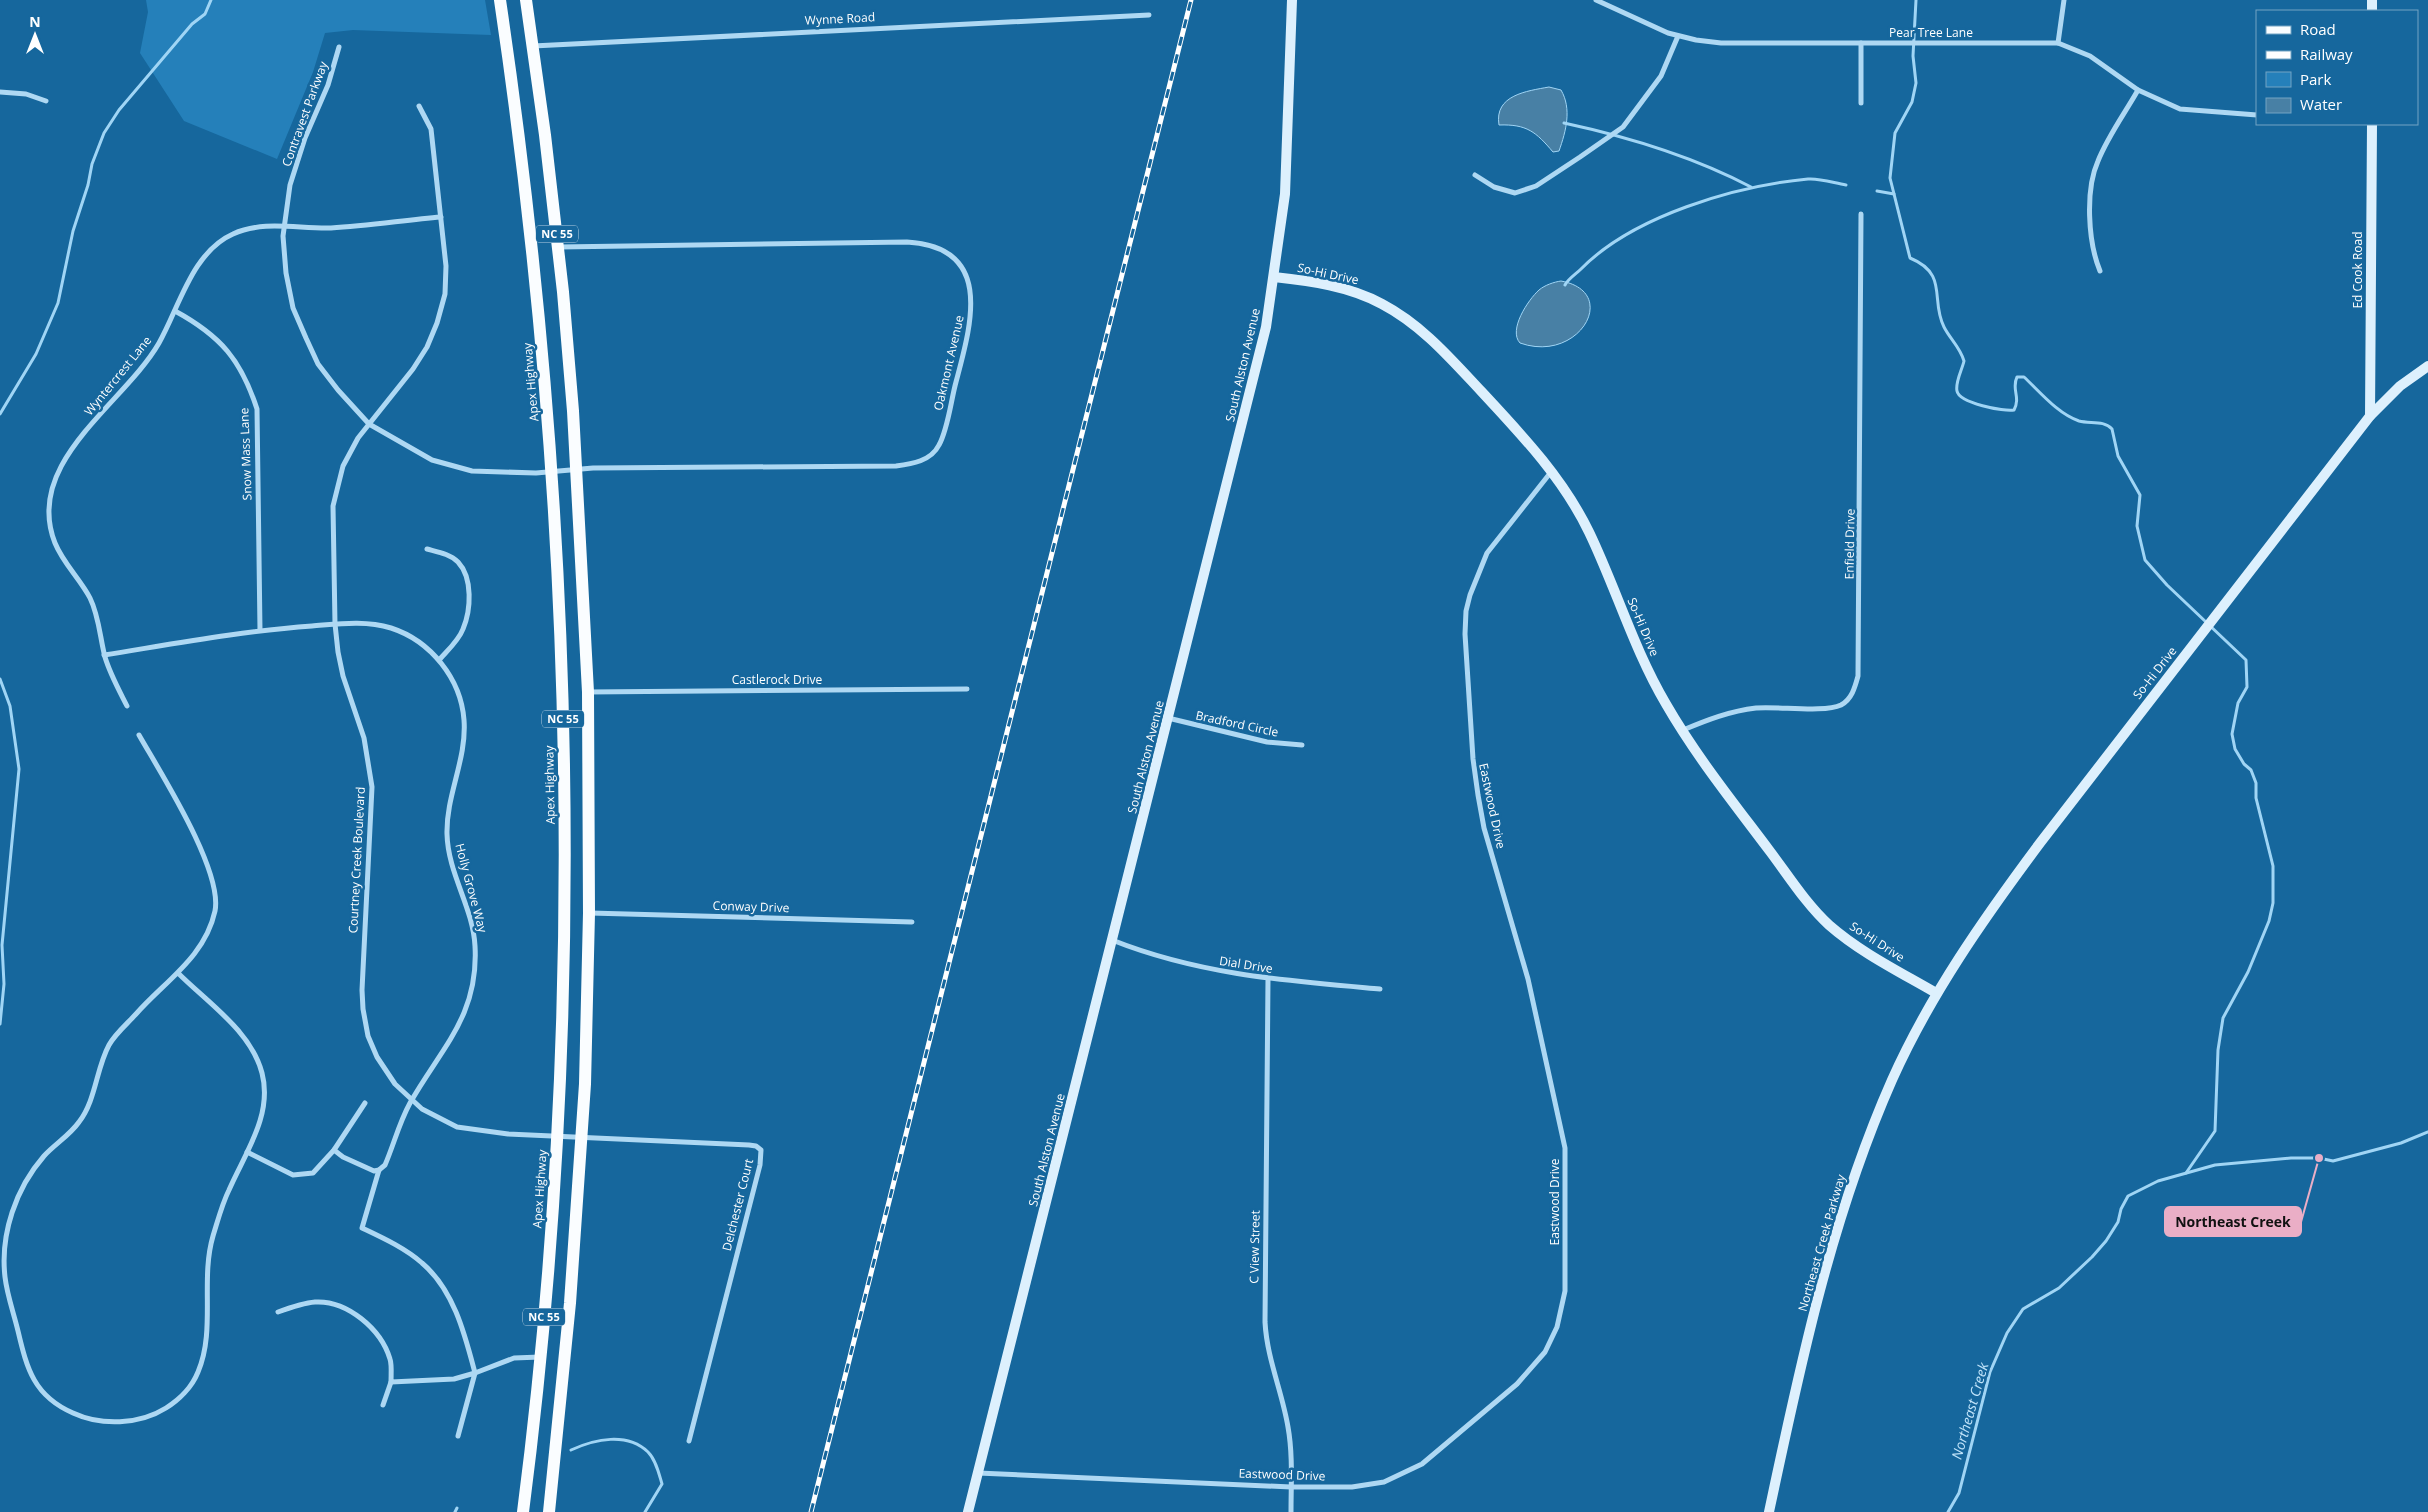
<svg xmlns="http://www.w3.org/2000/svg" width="2428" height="1512" font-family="'Open Sans',sans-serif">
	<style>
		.green { fill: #2580ba }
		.water { fill: #4880a5; stroke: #a0d5f5 }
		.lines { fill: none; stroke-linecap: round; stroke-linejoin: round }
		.stream { stroke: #a0d5f5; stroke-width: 3 }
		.street { stroke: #aed8f3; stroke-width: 5 }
		.secondary { stroke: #ddf0fd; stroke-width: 10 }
		.primary { stroke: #fafdff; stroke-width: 12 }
		.rail-casing { stroke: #fff; stroke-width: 5 }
		.rail { stroke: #16679d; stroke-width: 3; stroke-dasharray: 9; stroke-linecap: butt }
		.labels { text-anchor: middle; stroke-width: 5; stroke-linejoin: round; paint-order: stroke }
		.shield { fill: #16679d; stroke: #b9d1e2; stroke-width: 1 }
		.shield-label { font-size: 11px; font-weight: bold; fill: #fff }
		.street-label { font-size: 12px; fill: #fff; stroke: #16679d }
		.water-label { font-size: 14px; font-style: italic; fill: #c1e4fa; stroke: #16679d }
		.leader { fill: none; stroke: #eaaec6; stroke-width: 2 }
		.callout-dot { fill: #eaaec6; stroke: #16679d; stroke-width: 2 }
		.callout { fill: #eaaec6; stroke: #eaaec6; stroke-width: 2 }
		.callout-label { font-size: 14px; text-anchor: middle; font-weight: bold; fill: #111 }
	</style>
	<rect width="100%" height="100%" fill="#16679d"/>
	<!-- green -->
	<polygon class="green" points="146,0 485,0 491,35 353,30 325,33 313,72 277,159 184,121 140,53 148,12"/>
	<!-- water -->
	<g class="water">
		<path d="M1549,87L1561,90C1572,109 1566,131 1559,151L1553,152C1536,132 1527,124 1499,125C1494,95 1527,91 1549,87Z"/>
		<path d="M1561,281C1621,292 1579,364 1520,343C1508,330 1528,300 1539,290C1545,285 1554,282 1561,281Z"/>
	</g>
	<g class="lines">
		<!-- stream -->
		<g class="stream">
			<path d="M1916,0L1913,56L1916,83L1912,102L1895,133L1890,178L1910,258C1949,274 1930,300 1944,327C1950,339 1960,347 1964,361C1962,370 1955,382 1957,391C1959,403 2004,412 2014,410C2021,397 2011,389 2017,377H2024C2040,392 2058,414 2079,421C2090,424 2104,420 2112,429L2118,456L2140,495L2137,526L2145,560L2167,585L2246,660L2247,687L2238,703L2232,734L2235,749L2244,764L2251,770L2256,783V798L2273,866V903L2269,921L2248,972L2223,1018L2218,1050L2215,1131L2186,1173"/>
			<path d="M1564,123C1629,137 1692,156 1751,187"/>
			<polyline points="1877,191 1894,194"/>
			<path d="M1565,285C1568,279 1576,274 1581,269C1633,216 1735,186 1808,179C1820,178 1834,183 1846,185"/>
			<polyline points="0,414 36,354 58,303 73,231 88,185 92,164 104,133 119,110 192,24 205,14 211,0"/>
			<polyline points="0,679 10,706 19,769 2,945 4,984 0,1024"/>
			<path d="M571,1450C595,1439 627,1432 648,1452C656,1460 659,1474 662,1484L645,1512"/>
			<polyline points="455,1512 457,1508"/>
			<polyline points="1948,1512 1959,1493 1990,1372 2007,1333 2023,1309 2059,1288 2092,1257 2106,1241 2118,1222 2121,1209 2128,1196 2158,1181 2215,1165 2291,1158 2319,1158 2333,1161 2401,1143 2428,1132"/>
		</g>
		<!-- street -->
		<g class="street">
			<polyline points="1596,0 1668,33 1696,40 1721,43 2058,43 2090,56 2138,90 2180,109 2257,115"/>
			<polyline points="1861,43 1861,103"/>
			<polyline points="2058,43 2064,0"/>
			<polyline points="533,46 1149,15"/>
			<path d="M339,47L328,85L305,138L290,185L283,236L286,273L293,308L306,338L318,364L338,390L369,424L432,460L472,471L536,473L593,468L896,466C912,464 931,461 939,445C948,429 951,400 956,382C971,325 995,247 907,242L559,247"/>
			<polyline points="0,92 26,94 46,101"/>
			<polyline points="419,106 431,129 446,266 445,294 437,323 427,347 413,369 358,438 343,466 333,506 335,624 338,652 343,676 364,738 372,787 362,990 363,1009 368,1036 377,1057 395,1084 422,1109 457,1127 508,1134 749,1145 756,1146 761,1150 760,1165 689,1441"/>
			<polyline points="1475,175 1494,187 1515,193 1536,186 1580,157 1623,127 1661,76 1678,36"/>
			<path d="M2100,271C2088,242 2085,190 2098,161C2108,136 2125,113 2138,90"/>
			<path d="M175,311C221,336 241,360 257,409L260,630"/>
			<path d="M427,549C438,552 450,554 458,562C473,578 471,610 463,629C459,640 448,650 440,659"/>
			<path d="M104,655C173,644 242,631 312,626C338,624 365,620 391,628C431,641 461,679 464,720C467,759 446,795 447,834C448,874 473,907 475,946C479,1016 441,1048 410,1103C399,1123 394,1144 385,1165L379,1170L374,1171L343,1157L334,1150"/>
			<polyline points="588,692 967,689"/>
			<path d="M127,706C119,690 110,674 105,657C100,638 99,616 90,598C80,579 63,563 55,543C23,462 124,404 159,343C179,308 192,252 233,234C263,220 298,229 331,228C368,226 405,220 441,217"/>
			<polyline points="1168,718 1267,742 1302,745"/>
			<path d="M1683,730C1707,720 1730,711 1756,708C1778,706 1824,713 1841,705C1852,699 1855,687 1858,676L1861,214"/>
			<path d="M139,735C160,772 223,870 215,911C205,957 165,981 136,1014C128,1023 115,1034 109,1045C96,1069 96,1100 79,1122C70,1135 55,1144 44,1156C16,1188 0,1234 5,1277C7,1295 14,1314 18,1331C27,1369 34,1396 73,1413C101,1426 139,1425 166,1408C179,1400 192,1387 198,1372C216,1330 200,1280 213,1236C218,1220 222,1204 229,1190C245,1153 273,1115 262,1073C251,1031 208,1003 178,973"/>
			<polyline points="590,913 912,922"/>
			<path d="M1112,940C1200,975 1288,981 1380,989"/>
			<path d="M1268,979L1265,1322C1267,1359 1282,1391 1288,1427C1293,1455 1291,1484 1291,1512"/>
			<polyline points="247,1152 293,1175 313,1173 334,1150 365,1103"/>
			<path d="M379,1170L362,1228C383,1238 405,1248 422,1263C454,1290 465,1335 475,1373L514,1358L540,1357"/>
			<path d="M278,1312C289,1308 303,1303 315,1302C347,1300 381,1329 390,1359C392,1365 391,1374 391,1382L454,1379L475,1373L458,1436"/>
			<polyline points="383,1405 391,1382"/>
			<polyline points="978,1473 1291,1487 1352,1487 1384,1482 1422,1464 1517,1384 1545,1352 1557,1327 1565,1291 1565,1148 1528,979 1484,828 1478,795 1473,759 1465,634 1466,611 1470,595 1487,553 1551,472"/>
		</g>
		<!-- secondary -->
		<g class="secondary">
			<polyline points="2372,11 2372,0"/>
			<path d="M1274,277C1311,281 1349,286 1382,304C1422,325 1451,359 1481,391C1521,434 1563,478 1589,532C1616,588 1634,650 1666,704C1696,756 1733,802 1769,850C1788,875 1806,904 1829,925C1861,953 1900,972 1936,993"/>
			<polyline points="2370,416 2372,124"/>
			<polyline points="968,1512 1266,327 1285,194 1292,0"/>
			<path d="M1769,1512C1800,1366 1831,1218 1892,1080C1930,995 1984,918 2040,843L2370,416L2400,386L2428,366"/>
		</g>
		<!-- primary -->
		<g class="primary">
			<path d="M500,0C574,500 588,1010 523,1512"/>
			<polyline points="526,0 545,135 563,292 573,411 588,692 589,913 585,1084 570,1303 549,1512"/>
		</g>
		<defs>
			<polyline id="rail" points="811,1512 1191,0"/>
		</defs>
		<!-- rail casing -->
		<use href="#rail" class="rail-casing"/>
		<!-- rail -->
		<use href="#rail" class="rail"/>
	</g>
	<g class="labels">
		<!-- shield labels -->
		<g class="shield">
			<rect x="536" y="225.5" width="42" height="17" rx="4"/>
			<rect x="542" y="710.5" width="42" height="17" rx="4"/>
			<rect x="523" y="1308.5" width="42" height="17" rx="4"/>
		</g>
		<g class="shield-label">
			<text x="557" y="238">NC 55</text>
			<text x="563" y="723">NC 55</text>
			<text x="544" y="1321">NC 55</text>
		</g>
		<!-- street labels -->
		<g class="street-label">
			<text transform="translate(840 19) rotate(-3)" y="4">Wynne Road</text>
			<text x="1931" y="37">Pear Tree Lane</text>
			<text transform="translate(305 114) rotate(-70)" y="4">Contravest Parkway</text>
			<text transform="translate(2358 270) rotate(-90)" y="4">Ed Cook Road</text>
			<text transform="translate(1328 274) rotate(12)" y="4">So-Hi Drive</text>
			<text transform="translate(949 363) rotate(-77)" y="4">Oakmont Avenue</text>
			<text transform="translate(1243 365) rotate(-77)" y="4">South Alston Avenue</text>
			<text transform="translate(118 376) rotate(-51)" y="4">Wyntercrest Lane</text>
			<text transform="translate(531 382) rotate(-95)" y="4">Apex Highway</text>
			<text transform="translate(246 454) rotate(-92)" y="4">Snow Mass Lane</text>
			<text transform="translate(1850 544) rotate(-89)" y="4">Enfield Drive</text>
			<text transform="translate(1643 627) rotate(67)" y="4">So-Hi Drive</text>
			<text transform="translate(2155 673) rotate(-52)" y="4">So-Hi Drive</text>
			<text x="777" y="684">Castlerock Drive</text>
			<text transform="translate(1237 724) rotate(12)" y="4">Bradford Circle</text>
			<text transform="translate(1146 757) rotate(-76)" y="4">South Alston Avenue</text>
			<text transform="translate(550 785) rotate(-91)" y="4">Apex Highway</text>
			<text transform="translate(1492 806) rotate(78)" y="4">Eastwood Drive</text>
			<text transform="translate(357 860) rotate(-87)" y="4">Courtney Creek Boulevard</text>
			<text transform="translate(471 888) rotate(75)" y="4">Holly Grove Way</text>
			<text transform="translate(751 907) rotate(2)" y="4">Conway Drive</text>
			<text transform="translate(1877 942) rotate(33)" y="4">So-Hi Drive</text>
			<text transform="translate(1246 965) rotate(9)" y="4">Dial Drive</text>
			<text transform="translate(1047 1150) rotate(-76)" y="4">South Alston Avenue</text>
			<text transform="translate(540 1189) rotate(-86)" y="4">Apex Highway</text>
			<text transform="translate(1555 1202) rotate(-90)" y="4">Eastwood Drive</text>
			<text transform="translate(738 1205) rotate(-76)" y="4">Delchester Court</text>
			<text transform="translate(1822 1243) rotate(-74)" y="4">Northeast Creek Parkway</text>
			<text transform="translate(1255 1247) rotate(-89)" y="4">C View Street</text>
			<text transform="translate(1282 1475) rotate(2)" y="4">Eastwood Drive</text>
		</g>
		<!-- water labels -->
		<g class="water-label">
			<text transform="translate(1970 1411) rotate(-74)" y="5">Northeast Creek</text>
		</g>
	</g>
	<!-- callouts -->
	<path class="leader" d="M2319 1158L2301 1222"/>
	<circle class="callout-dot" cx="2319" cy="1158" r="5"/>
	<rect class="callout" x="2165" y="1207" width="136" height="29" rx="5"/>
	<g class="callout-label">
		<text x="2233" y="1227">Northeast Creek</text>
	</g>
	<!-- legend -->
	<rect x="2256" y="10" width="162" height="115" fill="#16679d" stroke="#73a4c4"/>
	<rect x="2266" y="26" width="25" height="8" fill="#fafdff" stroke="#73a4c4"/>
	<text x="2300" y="35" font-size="15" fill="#ffffff">Road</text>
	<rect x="2266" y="51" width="25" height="8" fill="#ffffff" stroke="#73a4c4"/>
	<text x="2300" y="60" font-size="15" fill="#ffffff">Railway</text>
	<rect x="2266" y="72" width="25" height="15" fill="#2580ba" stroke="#73a4c4"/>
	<text x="2300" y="85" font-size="15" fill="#ffffff">Park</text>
	<rect x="2266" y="98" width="25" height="15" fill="#4880a5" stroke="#73a4c4"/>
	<text x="2300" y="110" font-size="15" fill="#ffffff">Water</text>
	<!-- north arrow -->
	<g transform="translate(35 35)" stroke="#16679d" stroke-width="4" paint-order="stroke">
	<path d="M0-4L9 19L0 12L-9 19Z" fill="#ffffff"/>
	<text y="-8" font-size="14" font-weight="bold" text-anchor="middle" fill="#ffffff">N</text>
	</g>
</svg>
